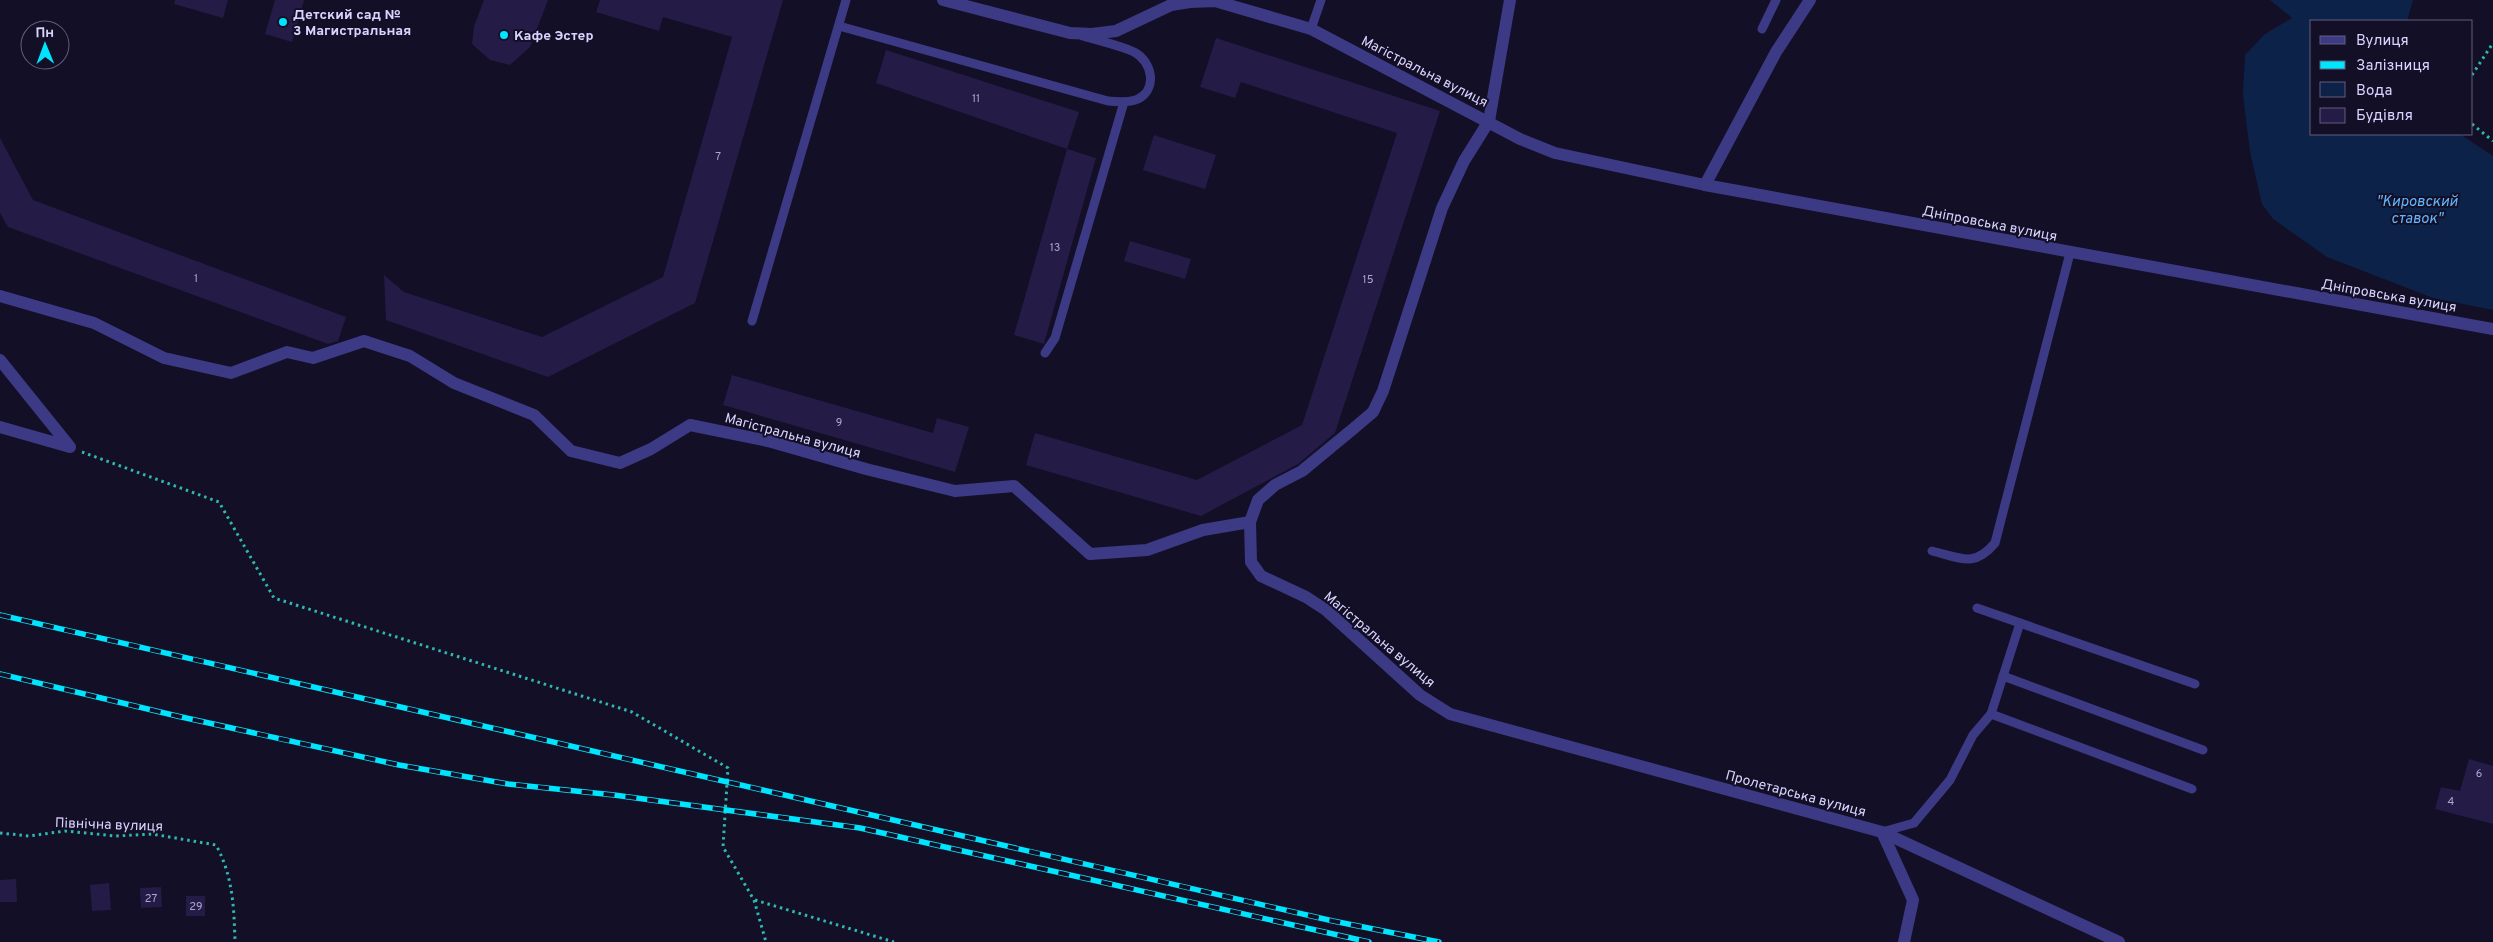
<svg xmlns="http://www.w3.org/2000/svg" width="2493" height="942" font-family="Overpass,sans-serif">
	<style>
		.water { fill: #0c2248 }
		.building { fill: #241b47 }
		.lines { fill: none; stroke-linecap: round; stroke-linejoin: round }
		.path { stroke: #2fb8b0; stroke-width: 3; stroke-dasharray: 2.5 4; stroke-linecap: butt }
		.lane { stroke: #3d3a85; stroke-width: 9 }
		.street { stroke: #3d3a85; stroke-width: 12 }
		.rail-casing { stroke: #00e5ff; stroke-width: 5.5 }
		.rail { stroke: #130f26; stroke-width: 4; stroke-dasharray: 11; stroke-linecap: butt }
		.poi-dot { fill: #00e5ff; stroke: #130f26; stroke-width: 2 }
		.labels { text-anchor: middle; stroke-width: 4; stroke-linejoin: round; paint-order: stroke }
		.number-label { font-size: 11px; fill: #aca6d1 }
		.poi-label { font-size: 14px; font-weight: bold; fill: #d9d4ff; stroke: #130f26; text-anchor: start }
		.street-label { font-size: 14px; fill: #d9d4ff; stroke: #130f26 }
		.water-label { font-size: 15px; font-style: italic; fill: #62b6ff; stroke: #130f26 }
	</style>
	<rect width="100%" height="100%" fill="#130f26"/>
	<!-- water -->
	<polygon class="water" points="2270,0 2413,0 2407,21 2312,21 2312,134 2460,134 2493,156 2493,310 2433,298 2327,257 2273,219 2262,204 2250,152 2243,95 2245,55 2265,34 2292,18"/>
	<!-- building -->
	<g class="building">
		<polygon points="175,0 228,0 223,18 174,4"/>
		<polygon points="275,0 304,0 292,42 265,34"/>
		<polygon points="484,0 548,0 530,47 510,65 490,60 472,44 474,26"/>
		<polygon points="600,0 783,0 695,303 548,377 386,320 384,275 404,292 542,337 663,277 732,37 663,17 659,31 596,12"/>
		<polygon points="1216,38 1440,111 1335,433 1298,464 1201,516 1026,465 1035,433 1197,480 1302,425 1397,133 1241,82 1235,98 1200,87"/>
		<polygon points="886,50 1079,112 1067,149 876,83"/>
		<polygon points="1154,135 1216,155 1205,189 1143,170"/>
		<polygon points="0,138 33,200 346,317 338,341 328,344 8,227 0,213"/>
		<polygon points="1067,149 1096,158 1044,344 1014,335"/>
		<polygon points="1130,241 1191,259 1185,279 1124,261"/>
		<polygon points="732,375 933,433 937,418 969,427 955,472 723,405"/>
		<polygon points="2469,759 2493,766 2493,824 2435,809 2441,787 2460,791"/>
		<polygon points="16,879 17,902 0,902 0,880"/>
		<polygon points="109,883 111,910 92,911 90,885"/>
		<polygon points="161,887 162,907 141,908 140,888"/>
		<rect x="186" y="896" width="19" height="20"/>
	</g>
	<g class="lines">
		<!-- path -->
		<g class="path">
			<polyline points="2472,75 2493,43"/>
			<polyline points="2472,124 2493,141"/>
			<polyline points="82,452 219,502 274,598 632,712 728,768 723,847 754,900 766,942"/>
			<path d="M0,833L29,836L65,831L116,836L152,834L216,845C233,876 234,908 235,942"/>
			<polyline points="755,900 894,942"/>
		</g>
		<!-- lane -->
		<g class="lane">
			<path d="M839,26L1108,101C1117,102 1129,103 1138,99C1158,89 1152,61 1134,52C1119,45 1099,41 1083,36"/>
			<polyline points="1311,29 1321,0"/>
			<polyline points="1762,29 1776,0"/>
			<polyline points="752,321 846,0"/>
			<polyline points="1045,353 1055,338 1124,102"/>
			<path d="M1932,551C1961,558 1974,568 1995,543L2070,253"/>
			<polyline points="1977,608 2195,684"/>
			<polyline points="2020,623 1991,714 2192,789"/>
			<polyline points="2003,676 2203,750"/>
			<polyline points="1882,832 1914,823 1950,780 1973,735 1991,714"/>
		</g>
		<!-- street -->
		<g class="street">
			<polyline points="943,0 1070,33 1092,34 1116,31 1171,5 1190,2 1215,1 1311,29 1520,139 1555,153 1705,185 2493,329"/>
			<polyline points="1510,0 1489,121 1464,161 1442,208 1383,391 1373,412 1353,429 1302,471 1275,485 1258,500 1250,522 1251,562 1261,576 1306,597 1326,610 1420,695 1450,714 1882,832 2119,942"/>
			<polyline points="1705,185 1776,52 1810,0"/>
			<polyline points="0,296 94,323 164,358 231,373 287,352 313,358 364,341 410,356 454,383 534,415 571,451 620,463 651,449 690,425 768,441 866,469 955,491 1014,486 1090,554 1147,550 1203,530 1250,522"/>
			<polyline points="0,360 70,447 0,427"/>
			<polyline points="1882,832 1913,900 1904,942"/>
		</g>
		<defs>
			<g id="rail">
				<polyline points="0,615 1333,921 1439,942"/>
				<polyline points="0,674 177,716 399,765 508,784 614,795 860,828 1369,942"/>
			</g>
		</defs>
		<!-- rail casing -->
		<use href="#rail" class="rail-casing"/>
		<!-- rail -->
		<use href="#rail" class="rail"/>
	</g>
	<!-- markers -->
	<g class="poi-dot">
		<circle cx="283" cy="22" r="5"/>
		<circle cx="504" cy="35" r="5"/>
	</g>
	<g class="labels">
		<!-- number labels -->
		<g class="number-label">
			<text x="976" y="102">11</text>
			<text x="718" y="160">7</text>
			<text x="1055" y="251">13</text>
			<text x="196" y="282">1</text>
			<text x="1368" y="283">15</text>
			<text x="839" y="426">9</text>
			<text x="2479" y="777">6</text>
			<text x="2451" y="805">4</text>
			<text x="151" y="902">27</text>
			<text x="196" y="910">29</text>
		</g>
		<!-- poi labels -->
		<g class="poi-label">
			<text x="293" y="19">Детский сад №<tspan x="293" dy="16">3 Магистральная</tspan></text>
			<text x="514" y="40">Кафе Эстер</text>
		</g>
		<!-- street labels -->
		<g class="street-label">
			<text transform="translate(1425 71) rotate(27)" y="5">Магістральна вулиця</text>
			<text transform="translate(1990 223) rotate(11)" y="5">Дніпровська вулиця</text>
			<text transform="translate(2389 295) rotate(10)" y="5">Дніпровська вулиця</text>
			<text transform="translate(793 435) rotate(15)" y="5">Магістральна вулиця</text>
			<text transform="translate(1380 639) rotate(40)" y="5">Магістральна вулиця</text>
			<text transform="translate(1796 793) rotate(15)" y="5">Пролетарська вулиця</text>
			<text transform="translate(109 824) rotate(2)" y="5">Північна вулиця</text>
		</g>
		<!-- water labels -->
		<g class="water-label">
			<text x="2417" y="206">"Кировский<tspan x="2417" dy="17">ставок"</tspan></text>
		</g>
	</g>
	<!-- legend -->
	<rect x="2310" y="20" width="162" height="115" fill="#130f26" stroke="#625e7d"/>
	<rect x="2320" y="36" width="25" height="8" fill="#3d3a85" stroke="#625e7d"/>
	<text x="2356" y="45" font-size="15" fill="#d9d4ff">Вулиця</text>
	<rect x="2320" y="61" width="25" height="8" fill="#00e5ff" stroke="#625e7d"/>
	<text x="2356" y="70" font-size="15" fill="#d9d4ff">Залізниця</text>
	<rect x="2320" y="82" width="25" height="15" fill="#0c2248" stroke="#625e7d"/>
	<text x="2356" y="95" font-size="15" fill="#d9d4ff">Вода</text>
	<rect x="2320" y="108" width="25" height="15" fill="#241b47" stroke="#625e7d"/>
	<text x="2356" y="120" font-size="15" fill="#d9d4ff">Будівля</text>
	<!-- north arrow -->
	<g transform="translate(45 45) rotate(359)"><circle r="24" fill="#130f26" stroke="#625e7d"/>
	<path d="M0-4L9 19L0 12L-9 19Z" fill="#00e5ff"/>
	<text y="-8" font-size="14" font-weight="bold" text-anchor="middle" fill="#d9d4ff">Пн</text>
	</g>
</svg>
